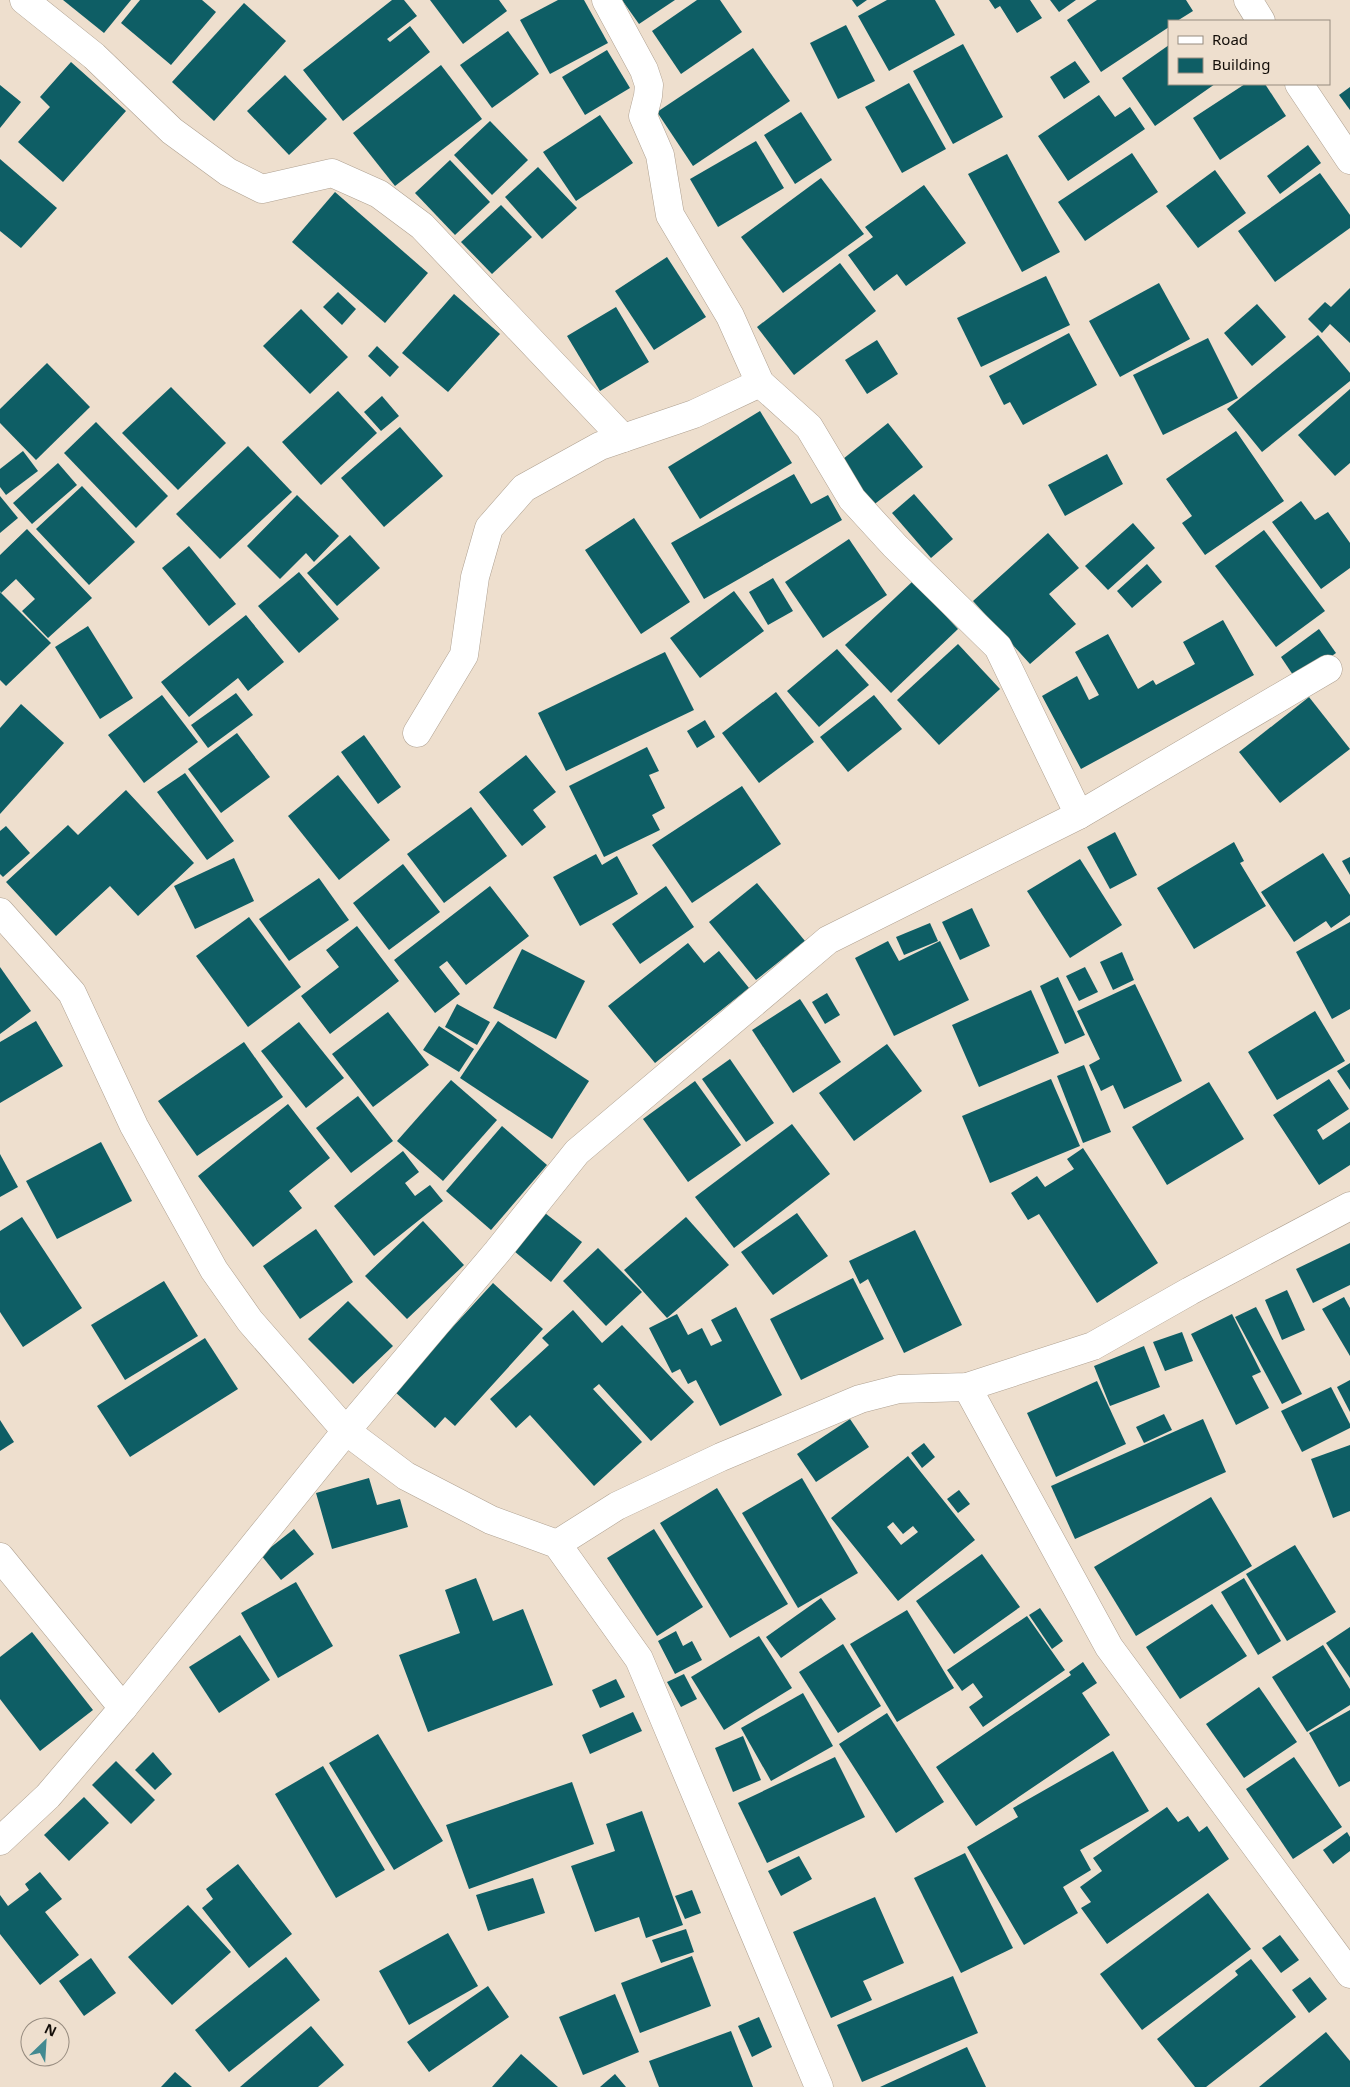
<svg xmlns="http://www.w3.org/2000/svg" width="1350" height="2087" font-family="'Noto Sans',sans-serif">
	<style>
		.building { fill: #0e5e65; fill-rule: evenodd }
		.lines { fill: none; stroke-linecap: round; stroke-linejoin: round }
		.street-casing { stroke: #afa191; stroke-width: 29 }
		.street { stroke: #fff; stroke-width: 28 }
	</style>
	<rect width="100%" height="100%" fill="#eedfce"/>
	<!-- building -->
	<g class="building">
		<polygon points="63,0 131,0 104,33"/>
		<polygon points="140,0 202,0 216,12 171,65 121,23"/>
		<polygon points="392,0 404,0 417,16 387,39 390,42 410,26 430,52 343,121 303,70"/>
		<polygon points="430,0 499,0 507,11 463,44"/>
		<polygon points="558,0 584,0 608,43 550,74 520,20"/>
		<polygon points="622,0 675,0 639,24"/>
		<polygon points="697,0 720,0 742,32 681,74 652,31"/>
		<polygon points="852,0 867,0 857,7"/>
		<polygon points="887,0 935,0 955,35 889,71 858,16"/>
		<polygon points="989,0 1030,0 1042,18 1017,33 1000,6 995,9"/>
		<polygon points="1050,0 1076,0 1059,12"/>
		<polygon points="1097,0 1186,0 1193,11 1177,21 1169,21 1169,27 1101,72 1067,20"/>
		<polygon points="244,3 286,41 214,121 172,82"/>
		<polygon points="846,25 875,81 838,99 810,43"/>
		<polygon points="508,31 539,74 492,108 460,65"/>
		<polygon points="963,44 1003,117 953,144 913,71"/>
		<polygon points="1169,45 1169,84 1215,84 1155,126 1122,78"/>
		<polygon points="753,48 790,101 693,166 657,112"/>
		<polygon points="607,50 630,88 585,115 562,77"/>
		<polygon points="1075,61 1090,82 1064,99 1050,77"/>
		<polygon points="71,62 126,111 63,182 18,142 50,107 40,97"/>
		<polygon points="441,65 482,119 395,186 353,133"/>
		<polygon points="285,75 327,119 289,155 247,111"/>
		<polygon points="909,83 946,149 902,173 865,107"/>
		<polygon points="1245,84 1265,84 1286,116 1220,160 1193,118"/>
		<polygon points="0,85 21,102 0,128"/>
		<polygon points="1350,87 1350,110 1339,95"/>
		<polygon points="1099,95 1115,117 1130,107 1145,129 1068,181 1038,136"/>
		<polygon points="801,112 832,160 795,184 764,135"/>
		<polygon points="600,115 633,163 576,201 543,152"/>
		<polygon points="490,121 528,160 492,195 454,155"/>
		<polygon points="756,141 784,188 718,227 690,179"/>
		<polygon points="1308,145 1321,163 1280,194 1267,176"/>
		<polygon points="1132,153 1158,192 1085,241 1058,202"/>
		<polygon points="1007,154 1060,252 1022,272 968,174"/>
		<polygon points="0,159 57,208 21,248 0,231"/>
		<polygon points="450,160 490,202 455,235 415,193"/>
		<polygon points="538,167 577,208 542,239 505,197"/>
		<polygon points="1215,170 1246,213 1198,248 1166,206"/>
		<polygon points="1320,173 1350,215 1350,228 1275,282 1238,231"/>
		<polygon points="821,178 864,234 783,293 741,237"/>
		<polygon points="924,185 966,243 906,286 897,274 874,291 848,255 873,237 865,227"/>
		<polygon points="335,192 428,273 385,323 292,242"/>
		<polygon points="501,205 532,237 492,274 461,242"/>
		<polygon points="667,257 706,317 654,350 615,291"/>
		<polygon points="840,263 876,311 794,375 757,327"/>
		<polygon points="1046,276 1070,325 981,367 957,318"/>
		<polygon points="1159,283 1190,339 1120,377 1089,321"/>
		<polygon points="1350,288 1350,343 1330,324 1322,333 1308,319 1325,302 1331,307"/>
		<polygon points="338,292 356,309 342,325 323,307"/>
		<polygon points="454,294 500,334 448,392 402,353"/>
		<polygon points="1257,304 1286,337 1252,366 1224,333"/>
		<polygon points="616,307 649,362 600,391 567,336"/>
		<polygon points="301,309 348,357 310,394 263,346"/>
		<polygon points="1069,333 1097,385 1023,425 1010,402 1004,405 989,376"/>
		<polygon points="1318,335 1350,373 1350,381 1262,452 1227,409"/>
		<polygon points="1208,338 1238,398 1163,435 1133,375"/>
		<polygon points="877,340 898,374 867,394 845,360"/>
		<polygon points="377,346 399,367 390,377 368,356"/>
		<polygon points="47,363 90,407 36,460 0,423 0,409"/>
		<polygon points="171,387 226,443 178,490 122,433"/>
		<polygon points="1350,389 1350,463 1335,476 1298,435"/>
		<polygon points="338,391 377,433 321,485 282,442"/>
		<polygon points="382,396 399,416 381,431 364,412"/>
		<polygon points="760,411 792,463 700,519 668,467"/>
		<polygon points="96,422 168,496 136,528 64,453"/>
		<polygon points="888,423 923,467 872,506 838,463"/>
		<polygon points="400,427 443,476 384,527 341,478"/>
		<polygon points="1236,431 1284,501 1205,555 1182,523 1192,516 1166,479"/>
		<polygon points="248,446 292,492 220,559 176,514"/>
		<polygon points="23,451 38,471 6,495 0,487 0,469"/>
		<polygon points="1107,454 1123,484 1065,516 1048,485"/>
		<polygon points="58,463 77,485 32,524 13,503"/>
		<polygon points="794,474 811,504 828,495 842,520 704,599 671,543"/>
		<polygon points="82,486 135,542 89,585 36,529"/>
		<polygon points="914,494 953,539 931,558 892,513"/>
		<polygon points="297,495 339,536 314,562 306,553 280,579 247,546"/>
		<polygon points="0,496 18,518 0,533"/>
		<polygon points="1301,501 1315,520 1328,512 1350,543 1350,568 1321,589 1272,522"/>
		<polygon points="634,518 690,602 641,634 585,550"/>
		<polygon points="1133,523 1155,548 1108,590 1085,566"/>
		<polygon points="27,529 92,598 48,638 22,611 35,599 16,579 1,593 0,591 0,555"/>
		<polygon points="1264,530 1325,611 1276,647 1215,566"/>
		<polygon points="1048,533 1079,568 1049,594 1076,624 1030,664 973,601"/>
		<polygon points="350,535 380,568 337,606 307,573"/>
		<polygon points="849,539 887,595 823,638 785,582"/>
		<polygon points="189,546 236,604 209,626 162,568"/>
		<polygon points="1147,564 1162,582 1132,608 1117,591"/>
		<polygon points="299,572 339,619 299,653 258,606"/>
		<polygon points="773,578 793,611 768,625 749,592"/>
		<polygon points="913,581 958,629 891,693 845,645"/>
		<polygon points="734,591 764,631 700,678 670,638"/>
		<polygon points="0,592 51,643 6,686 0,680"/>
		<polygon points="246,615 284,662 248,691 238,678 189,717 161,682"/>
		<polygon points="1223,620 1254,675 1081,769 1042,696 1077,676 1089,700 1099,695 1075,652 1108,634 1138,689 1153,680 1156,685 1195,664 1183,642"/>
		<polygon points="88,626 133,698 100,719 55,647"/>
		<polygon points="1319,629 1336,653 1297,681 1281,657"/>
		<polygon points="958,644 1000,689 939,745 897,700"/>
		<polygon points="837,649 869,685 819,727 787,691"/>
		<polygon points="665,652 694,710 566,771 538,713"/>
		<polygon points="776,692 814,742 759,783 722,733"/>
		<polygon points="236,693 253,715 208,748 191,725"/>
		<polygon points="162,695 198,742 144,783 108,735"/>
		<polygon points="874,695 902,729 848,772 820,737"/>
		<polygon points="1309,697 1350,749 1280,803 1239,752"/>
		<polygon points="21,704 64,743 0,814 0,728"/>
		<polygon points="705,720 715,737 697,748 687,731"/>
		<polygon points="237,733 270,777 221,813 188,769"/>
		<polygon points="364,735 401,787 378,804 341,752"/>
		<polygon points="647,747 659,771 649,775 665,808 652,815 660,830 604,857 569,786"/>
		<polygon points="526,755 556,792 533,810 546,827 522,846 479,792"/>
		<polygon points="185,773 234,841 207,860 157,792"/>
		<polygon points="338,775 390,840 339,880 288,816"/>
		<polygon points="742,786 781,844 692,903 652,845"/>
		<polygon points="126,790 194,863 138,916 110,886 56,936 6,882 68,825 78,835"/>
		<polygon points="471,807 507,856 444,903 407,854"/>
		<polygon points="6,826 30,853 3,877 0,874 0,831"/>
		<polygon points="1115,832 1137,875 1110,889 1087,847"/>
		<polygon points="1234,842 1244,861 1240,863 1266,906 1194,949 1157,888"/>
		<polygon points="1323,853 1350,895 1350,915 1331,928 1326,921 1294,942 1261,892"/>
		<polygon points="596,854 602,865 617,856 638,894 580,926 553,877"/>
		<polygon points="1350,857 1350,875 1342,861"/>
		<polygon points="234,858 254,901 195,929 174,886"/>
		<polygon points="1080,859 1122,925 1070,958 1027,891"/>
		<polygon points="403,864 440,912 389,950 353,903"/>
		<polygon points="319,878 349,920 289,961 259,919"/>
		<polygon points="757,883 805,941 756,980 709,922"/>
		<polygon points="490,886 529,936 466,985 447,961 439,967 460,994 435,1013 394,960"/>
		<polygon points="666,886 694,927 640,964 612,924"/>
		<polygon points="972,908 990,946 960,960 942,922"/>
		<polygon points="249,917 301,987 248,1027 196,956"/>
		<polygon points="1350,922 1350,1009 1332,1019 1296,952"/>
		<polygon points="930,923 938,941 904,955 896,937"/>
		<polygon points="357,926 399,981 330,1034 301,996 339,967 326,950"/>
		<polygon points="888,941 899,961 940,941 969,1000 894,1036 855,958"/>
		<polygon points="688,943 704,963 719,951 749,988 655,1063 608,1006"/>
		<polygon points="522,949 585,981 556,1039 493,1008"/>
		<polygon points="1122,952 1134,980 1113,990 1100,962"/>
		<polygon points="0,967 31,1011 0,1034"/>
		<polygon points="1085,967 1098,992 1079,1001 1066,976"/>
		<polygon points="1058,977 1085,1035 1065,1044 1040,986"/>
		<polygon points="1135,984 1182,1081 1124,1109 1113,1085 1101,1091 1089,1065 1100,1059 1077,1011"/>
		<polygon points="1031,990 1059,1053 979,1087 952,1025"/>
		<polygon points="827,993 840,1015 825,1024 812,1002"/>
		<polygon points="800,999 841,1062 793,1093 752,1030"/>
		<polygon points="457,1004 490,1022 477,1045 445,1027"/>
		<polygon points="1315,1011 1345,1061 1277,1100 1248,1052"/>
		<polygon points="388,1012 429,1065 373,1107 332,1054"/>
		<polygon points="36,1021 63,1066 0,1103 0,1042"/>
		<polygon points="498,1021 589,1081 552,1139 460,1078"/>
		<polygon points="299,1022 344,1078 306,1108 261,1051"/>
		<polygon points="439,1026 474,1049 459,1072 423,1050"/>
		<polygon points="244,1042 283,1097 197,1156 158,1101"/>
		<polygon points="887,1044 922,1091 854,1141 819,1093"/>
		<polygon points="730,1059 774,1123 746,1142 702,1079"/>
		<polygon points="1350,1063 1350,1090 1337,1071"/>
		<polygon points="1084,1065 1111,1132 1083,1143 1057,1076"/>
		<polygon points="1051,1079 1080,1146 990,1183 962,1116"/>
		<polygon points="1329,1079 1349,1109 1317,1130 1323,1140 1350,1122 1350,1165 1319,1185 1273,1115"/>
		<polygon points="451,1080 497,1120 443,1181 397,1141"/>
		<polygon points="695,1081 741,1145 688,1182 643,1119"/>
		<polygon points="1209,1082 1244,1139 1167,1185 1132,1127"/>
		<polygon points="358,1096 393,1141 351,1173 316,1128"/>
		<polygon points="288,1104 330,1158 289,1191 302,1208 253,1247 198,1176"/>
		<polygon points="792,1124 830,1174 734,1248 695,1197"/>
		<polygon points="502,1126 547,1165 491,1230 446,1191"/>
		<polygon points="101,1142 132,1201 57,1239 26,1181"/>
		<polygon points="1083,1148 1158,1263 1097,1303 1039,1214 1028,1220 1011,1193 1037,1176 1045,1187 1074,1169 1067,1159"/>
		<polygon points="403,1151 419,1172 405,1183 415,1196 430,1185 443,1201 374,1256 334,1206"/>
		<polygon points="0,1154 18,1187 0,1197"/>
		<polygon points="545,1213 582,1242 551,1282 514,1251"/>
		<polygon points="797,1213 828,1256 773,1295 741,1252"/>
		<polygon points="22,1217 82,1308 23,1347 0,1312 0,1231"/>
		<polygon points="686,1217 729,1265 667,1318 624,1270"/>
		<polygon points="423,1221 464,1265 407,1319 365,1276"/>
		<polygon points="316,1229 353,1282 300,1319 263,1266"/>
		<polygon points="915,1230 962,1325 904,1353 868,1279 860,1284 849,1261"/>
		<polygon points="1350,1243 1350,1285 1313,1303 1296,1269"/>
		<polygon points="598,1248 642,1292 606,1326 563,1281"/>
		<polygon points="853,1278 884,1339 801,1380 770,1319"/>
		<polygon points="164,1281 198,1336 125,1380 91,1325"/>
		<polygon points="493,1283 543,1329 455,1426 445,1417 435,1428 394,1391"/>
		<polygon points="1287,1290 1305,1330 1282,1340 1265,1300"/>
		<polygon points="1344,1297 1350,1308 1350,1356 1322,1309"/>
		<polygon points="348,1301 393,1346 353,1384 308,1339"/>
		<polygon points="736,1307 782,1395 720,1426 696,1380 688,1384 680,1369 672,1373 649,1328 677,1314 688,1335 702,1328 711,1346 722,1341 711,1320"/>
		<polygon points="1256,1307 1302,1394 1282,1404 1235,1317"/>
		<polygon points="573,1310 602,1343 622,1325 694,1402 651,1441 599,1384 593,1389 642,1442 594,1486 530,1415 516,1428 490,1399 549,1345 542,1338"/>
		<polygon points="1232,1314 1261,1372 1252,1376 1269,1408 1236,1425 1191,1334"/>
		<polygon points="1182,1332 1193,1361 1165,1371 1153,1342"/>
		<polygon points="205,1338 238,1389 130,1457 97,1406"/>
		<polygon points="1144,1346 1160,1387 1110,1406 1094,1366"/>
		<polygon points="1350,1380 1350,1412 1337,1387"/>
		<polygon points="1097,1381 1126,1444 1056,1477 1027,1413"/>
		<polygon points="1331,1387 1350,1424 1350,1428 1302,1452 1281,1411"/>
		<polygon points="1164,1414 1172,1430 1144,1443 1136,1427"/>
		<polygon points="850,1419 869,1447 816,1482 797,1454"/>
		<polygon points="1203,1419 1226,1472 1075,1539 1051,1486"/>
		<polygon points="0,1420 14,1442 0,1451"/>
		<polygon points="924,1443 935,1457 922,1468 911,1453"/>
		<polygon points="1350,1445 1350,1511 1333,1518 1311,1459"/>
		<path d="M908,1456L975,1540L898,1601L831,1518ZM893,1522L903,1534L913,1526L918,1532L901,1545L887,1527Z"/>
		<polygon points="369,1478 377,1505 400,1499 408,1527 332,1549 316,1493"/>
		<polygon points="802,1478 858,1573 798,1608 742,1513"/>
		<polygon points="717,1488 788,1604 730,1638 660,1523"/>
		<polygon points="959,1490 970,1504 958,1513 947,1499"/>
		<polygon points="1211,1497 1252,1566 1136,1636 1094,1567"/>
		<polygon points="294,1529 314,1554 281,1580 261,1555"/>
		<polygon points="654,1529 703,1607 657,1636 607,1558"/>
		<polygon points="1295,1545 1336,1612 1287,1641 1246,1574"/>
		<polygon points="982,1554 1020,1607 954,1654 916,1601"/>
		<polygon points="476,1578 493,1621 523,1609 553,1685 428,1732 399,1655 460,1633 445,1590"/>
		<polygon points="1244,1578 1281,1641 1258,1655 1221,1592"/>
		<polygon points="296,1582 333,1646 278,1678 241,1613"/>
		<polygon points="821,1598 836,1619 781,1658 766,1637"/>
		<polygon points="1212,1604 1247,1656 1180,1699 1146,1647"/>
		<polygon points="1040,1608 1063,1641 1052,1649 1029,1615"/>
		<polygon points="907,1610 954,1688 897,1722 850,1644"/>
		<polygon points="1027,1616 1065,1670 983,1727 969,1707 983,1697 973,1683 962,1691 947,1670"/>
		<polygon points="1350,1627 1350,1678 1326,1643"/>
		<polygon points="676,1631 683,1646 692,1641 702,1660 675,1674 658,1641"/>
		<polygon points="32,1632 93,1710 40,1751 0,1699 0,1657"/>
		<polygon points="240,1635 270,1680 219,1713 189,1667"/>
		<polygon points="759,1636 792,1688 724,1730 691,1677"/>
		<polygon points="843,1644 881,1706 838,1733 799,1672"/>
		<polygon points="1323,1645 1350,1689 1350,1705 1307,1732 1272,1677"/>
		<polygon points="1083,1662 1097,1683 1082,1693 1110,1735 976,1826 936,1767 1071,1675 1069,1672"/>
		<polygon points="684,1674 697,1699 681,1707 667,1682"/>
		<polygon points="616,1679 625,1697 600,1708 592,1690"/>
		<polygon points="1259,1687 1297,1742 1244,1778 1206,1724"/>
		<polygon points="803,1693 833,1746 771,1781 741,1728"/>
		<polygon points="1350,1710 1350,1781 1339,1787 1309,1733"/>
		<polygon points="633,1712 642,1731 590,1754 582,1735"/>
		<polygon points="887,1713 944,1802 896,1833 839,1744"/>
		<polygon points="378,1734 443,1841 394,1870 329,1763"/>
		<polygon points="743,1736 761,1780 733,1792 715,1748"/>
		<polygon points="1113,1751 1149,1811 1080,1850 1091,1870 1063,1887 1078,1913 1024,1945 967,1847 1018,1817 1013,1808"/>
		<polygon points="153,1752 172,1774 155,1790 135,1770"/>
		<polygon points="835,1757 865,1817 767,1863 738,1803"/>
		<polygon points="1294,1757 1342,1827 1293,1859 1246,1789"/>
		<polygon points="116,1761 155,1800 131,1824 92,1785"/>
		<polygon points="323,1766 385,1870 336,1898 275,1794"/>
		<polygon points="572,1782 594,1844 469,1889 446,1825"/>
		<polygon points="84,1797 109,1823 69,1861 44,1835"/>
		<polygon points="1167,1807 1178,1822 1188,1816 1199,1832 1207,1826 1229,1859 1107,1944 1081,1908 1091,1902 1080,1887 1102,1871 1093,1858"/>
		<polygon points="642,1811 683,1925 646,1938 639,1917 595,1932 571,1866 615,1851 606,1824"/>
		<polygon points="1347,1832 1350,1837 1350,1851 1333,1864 1323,1850"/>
		<polygon points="965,1853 1013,1948 961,1973 914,1878"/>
		<polygon points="799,1856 812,1879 781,1896 768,1871"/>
		<polygon points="238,1864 292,1934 249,1968 202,1908 213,1899 206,1889"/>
		<polygon points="40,1872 62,1899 45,1912 79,1955 40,1985 0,1934 0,1895 8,1906 29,1890 25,1884"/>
		<polygon points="533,1878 545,1913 488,1931 476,1895"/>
		<polygon points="692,1890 701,1913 685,1919 675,1896"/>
		<polygon points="1208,1893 1251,1949 1142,2030 1100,1974"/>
		<polygon points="875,1897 904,1963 863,1981 872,2000 831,2018 793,1932"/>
		<polygon points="188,1905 231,1952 172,2005 128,1957"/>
		<polygon points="686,1929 694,1952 661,1963 652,1940"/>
		<polygon points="448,1933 478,1986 409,2025 379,1971"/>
		<polygon points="1280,1935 1299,1960 1281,1973 1262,1948"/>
		<polygon points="692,1956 711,2006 640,2033 621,1983"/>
		<polygon points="286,1957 320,2000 229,2072 195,2030"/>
		<polygon points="91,1958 116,1993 84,2016 59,1981"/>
		<polygon points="1251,1959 1296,2017 1206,2087 1195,2087 1157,2039 1238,1975 1235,1971"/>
		<polygon points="953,1976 978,2033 862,2082 837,2025"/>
		<polygon points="1310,1977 1327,1999 1309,2013 1292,1990"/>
		<polygon points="488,1986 509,2017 429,2072 407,2042"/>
		<polygon points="615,1994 639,2052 583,2075 559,2017"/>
		<polygon points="759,2017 772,2047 752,2057 738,2026"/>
		<polygon points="311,2026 344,2065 318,2087 240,2087"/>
		<polygon points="731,2031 753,2087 659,2087 649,2061"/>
		<polygon points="1326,2032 1350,2061 1350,2087 1259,2087"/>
		<polygon points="967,2047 986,2087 880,2087"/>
		<polygon points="521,2054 558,2087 492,2087"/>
		<polygon points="175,2072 192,2087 161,2087"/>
		<polygon points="615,2074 626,2087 600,2087"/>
	</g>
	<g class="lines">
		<defs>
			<g id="street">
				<polyline points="24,0 94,56 172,131 228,172 262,189 332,173 379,194 422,226 623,438"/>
				<polyline points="606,0 644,70 649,85 648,96 643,116 660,155 670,215 730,316 760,383 809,427 852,499 895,546 998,647 1079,815"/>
				<polyline points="1248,0 1261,21"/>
				<polyline points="1299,84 1350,160"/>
				<polyline points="417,733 464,655 475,577 489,528 524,488 600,446 694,414 760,383"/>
				<polyline points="0,912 72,993 134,1126 214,1270 250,1321 346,1431 406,1476 491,1520 557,1544 639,1659 819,2087"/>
				<polyline points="967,1387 1109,1647 1350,1974"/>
				<polyline points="557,1544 617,1506 721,1457 860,1399 899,1389 967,1387 1093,1346 1190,1291 1350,1206"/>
				<polyline points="0,1557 123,1708"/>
				<polyline points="0,1841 48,1796 123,1708 346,1431 497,1252 577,1152 828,940 1079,815 1328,669"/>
			</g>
		</defs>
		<!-- street casing -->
		<use href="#street" class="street-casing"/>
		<!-- street -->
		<use href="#street" class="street"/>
	</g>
	<!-- legend -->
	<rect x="1168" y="20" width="162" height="65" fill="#eedfce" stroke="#968b7f"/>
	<rect x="1178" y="36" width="25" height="8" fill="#ffffff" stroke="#968b7f"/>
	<text x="1212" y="45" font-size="15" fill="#130e09">Road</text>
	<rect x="1178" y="58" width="25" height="15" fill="#0e5e65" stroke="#968b7f"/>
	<text x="1212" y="70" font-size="15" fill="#130e09">Building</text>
	<!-- north arrow -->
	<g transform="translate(45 2042) rotate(25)"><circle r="24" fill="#eedfce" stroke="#968b7f"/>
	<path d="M0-4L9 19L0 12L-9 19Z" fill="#438a91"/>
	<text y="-8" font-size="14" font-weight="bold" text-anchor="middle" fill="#130e09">N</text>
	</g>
</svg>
